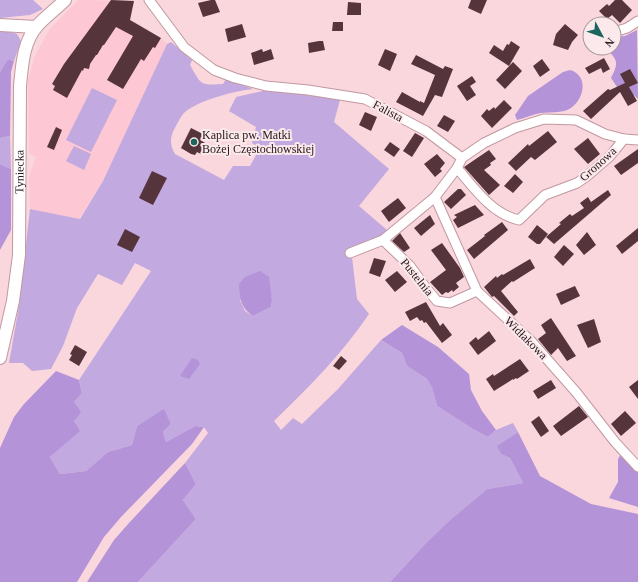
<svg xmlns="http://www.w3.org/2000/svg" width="638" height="582" font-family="Georgia,serif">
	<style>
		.built { fill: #fdc8d3 }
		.green { fill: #c2a9df; fill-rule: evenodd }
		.forest { fill: #b493d9 }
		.building { fill: #56343b }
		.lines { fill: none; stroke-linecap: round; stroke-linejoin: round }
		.street-casing { stroke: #c198a0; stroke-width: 11 }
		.secondary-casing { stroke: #c198a0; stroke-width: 14 }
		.street { stroke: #fff; stroke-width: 9 }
		.secondary { stroke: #fff; stroke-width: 12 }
		.poi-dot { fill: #1a655e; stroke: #fbe9ec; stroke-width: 1.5 }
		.labels { text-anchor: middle; stroke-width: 4; stroke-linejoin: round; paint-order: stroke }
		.street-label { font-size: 12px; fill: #251619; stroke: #fbe9ec }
		.poi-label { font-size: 12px; fill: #251619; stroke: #fbe9ec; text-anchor: start }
	</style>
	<rect width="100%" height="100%" fill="#fad6dd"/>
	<!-- built -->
	<polygon class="built" points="78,0 134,1 132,8 125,16 161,38 167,44 103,181 79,219 30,209 29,176 36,157 29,153 28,81 34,58 49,30"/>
	<!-- green -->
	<g class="green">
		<polygon points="0,0 33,0 43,9 30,15 0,18"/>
		<polygon points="0,29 17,34 21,41 14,61 8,59 0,72"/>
		<path d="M171,42L192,60L190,65C202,86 200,85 223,84L226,79L253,89C235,91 198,100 184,113C181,116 178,122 176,126C170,136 169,144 175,154L224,180L233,166H250L260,148L252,143L256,127L229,111L236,97L267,90L301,94L340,100L334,122L389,169L359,206L387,230L383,236L351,249L357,299L369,314C342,354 308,388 274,421L281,430L293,418L302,424L338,389L381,340L402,353L407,366L427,379L432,386L437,406L473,429L488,437L496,430L513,423L518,432L498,446L501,454L510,458L523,483L487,489L450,520L426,543L390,582H138L196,519L183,500L196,484L185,463L208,433L204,427L195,426L166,442L163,432L171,424L164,410L137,426L132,445L108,452L86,471L60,474L50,457L79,431L74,421V402L82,393L79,380L151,271L135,263L122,285L98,274L77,308L63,346L51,369L32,371L23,363H9L19,306L30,209L80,219L103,181L167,44ZM270,289L272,300L271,307L253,316L245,311L240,300Z"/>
		<polygon points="92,88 117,100 91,152 66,140"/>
		<polygon points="10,136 11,169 0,164 0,138"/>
		<polygon points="74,146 91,154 84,170 66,161"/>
	</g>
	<!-- forest -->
	<g class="forest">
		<path d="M637,30L638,99L634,95L625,99L611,78C619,62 618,61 606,48H614V37L625,36Z"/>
		<polygon points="8,59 14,61 11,72 10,136 0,138 0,72"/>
		<path d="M570,70C591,76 583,104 567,110C560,113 549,112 541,113C533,114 525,118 517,120L515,115L528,96L563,72Z"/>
		<polygon points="0,164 11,169 11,230 0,250"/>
		<path d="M260,271L269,277L272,300L271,307L253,316C240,307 240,298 239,284L245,277Z"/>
		<polygon points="402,325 438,347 469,374 471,390 482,411 496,430 488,437 473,429 437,406 432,387 427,379 407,366 402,353 381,340"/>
		<polygon points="192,358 198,360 200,364 189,379 180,376"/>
		<polygon points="56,371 79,380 82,393 74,402 81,412 74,421 80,431 50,457 60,474 86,471 108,452 132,445 137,426 164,409 171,424 163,432 166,442 195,426 204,427 192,444 121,517 104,537 77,582 0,582 0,448 14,417 24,404"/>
		<polygon points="518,432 540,476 591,504 638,514 638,582 390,582 426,543 450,520 487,489 523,483 510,458 501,454 497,446"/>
		<polygon points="621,454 638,471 638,507 609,498 618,482 618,459"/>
		<polygon points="185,463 196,484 183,500 196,519 138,582 87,582 114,540 129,523"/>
	</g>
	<!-- building -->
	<g class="building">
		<polygon points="111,0 134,1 130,20 161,38 155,48 153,47 144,61 141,59 123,89 107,80 133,36 116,27 104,45 103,45 97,55 96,55 90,64 89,69 84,68 83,71 82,70 67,98 53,90 55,86 52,84 64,64"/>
		<polygon points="211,0 215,0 220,12 203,17 198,3"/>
		<polygon points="471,0 487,0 481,14 468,8"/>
		<polygon points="615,0 622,0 632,10 620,23 612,15 607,19 599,11 607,4 609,6"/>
		<polygon points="348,2 361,3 361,15 347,15"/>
		<polygon points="333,22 343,22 343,31 332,31"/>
		<polygon points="242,24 246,37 228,42 225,29"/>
		<polygon points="565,24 578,35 572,42 568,50 553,45 556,34"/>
		<polygon points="319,41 323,41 325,50 309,53 308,43"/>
		<polygon points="511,41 520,47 509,66 489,53 494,45 503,51 507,44 509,45"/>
		<polygon points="262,49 263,52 271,49 274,59 254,65 251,53"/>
		<polygon points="385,49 397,54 390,71 378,65"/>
		<polygon points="416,55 443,69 445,66 453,69 442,97 435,95 423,116 396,102 402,92 420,102 420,101 424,103 435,75 411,64"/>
		<polygon points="604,58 610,69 603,73 601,68 589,74 585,68"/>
		<polygon points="542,59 550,70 540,77 533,66"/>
		<polygon points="513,62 522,71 505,89 496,80"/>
		<polygon points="630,69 638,83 629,87 637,101 628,106 620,92 591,119 583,111 608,89 610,90 625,83 620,74"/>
		<polygon points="472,76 476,82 470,86 476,95 467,101 457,86"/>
		<polygon points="504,100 512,108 492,128 481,116 487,109 489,111 494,107 495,109"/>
		<polygon points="365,112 377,117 371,131 359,125"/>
		<polygon points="444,115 455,121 448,132 437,126"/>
		<polygon points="56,127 62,130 54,150 47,147"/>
		<polygon points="191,128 205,135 202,141 208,145 203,155 197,152 195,155 191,154 181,148"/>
		<polygon points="548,131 557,142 535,160 531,157 516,171 508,163 528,144 529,146"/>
		<polygon points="415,133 424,138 412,157 403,151"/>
		<polygon points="588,138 600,154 588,164 574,149"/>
		<polygon points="390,142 400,149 394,157 384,150"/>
		<polygon points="638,149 638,163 621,175 614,166"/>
		<polygon points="489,150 496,159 490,163 491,165 484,170 500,185 489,195 464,167"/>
		<polygon points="437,154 445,163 440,169 442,171 435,177 424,164"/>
		<polygon points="152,171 167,178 153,205 139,198"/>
		<polygon points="515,174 523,182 513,193 504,186"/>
		<polygon points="458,189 461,189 466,195 451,209 444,202"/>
		<polygon points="608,190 611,195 554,244 546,237 561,224 559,223 570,214 572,216 584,208 580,203 588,197 591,202"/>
		<polygon points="398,198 406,208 389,222 381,211"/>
		<polygon points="475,205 484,215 458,228 453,220 457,217 454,215"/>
		<polygon points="430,215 435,224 421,236 414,228"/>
		<polygon points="502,222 508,230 474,259 467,250 485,236 484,235"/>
		<polygon points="537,225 548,234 540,244 537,244 528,237"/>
		<polygon points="638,228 638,241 622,254 616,246"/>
		<polygon points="125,229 140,237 132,252 117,245"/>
		<polygon points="587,232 596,245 584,255 576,245"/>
		<polygon points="400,233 410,248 404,252 392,241"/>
		<polygon points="442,243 460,268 464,277 456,283 459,287 453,292 452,290 448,293 446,292 442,295 430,282 446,270 431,250"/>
		<polygon points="564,245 574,254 563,266 554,257"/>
		<polygon points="374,258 386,261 380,277 369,273"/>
		<polygon points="530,259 535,268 513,282 512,281 501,291 518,312 514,316 494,296 492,297 484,287 496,276 497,278 502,274 503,275"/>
		<polygon points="397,271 407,282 395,292 385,280"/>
		<polygon points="575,286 580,296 561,305 556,294"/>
		<polygon points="426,302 440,326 443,323 452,335 442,343 426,322 424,323 422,320 420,321 417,317 410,321 405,312"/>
		<polygon points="551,318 576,356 567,361 558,348 551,355 538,339 546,333 541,325"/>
		<polygon points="594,319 601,342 588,348 577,325"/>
		<polygon points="489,331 496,341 478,355 469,343 476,337 478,340"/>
		<polygon points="75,345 87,352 79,366 69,360 72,355 70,354"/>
		<polygon points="341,356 347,361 339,370 333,366"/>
		<polygon points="520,359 529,371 517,379 516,378 513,380 513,379 494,391 486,379 493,374 494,376"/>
		<polygon points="551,380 556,388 538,399 533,391"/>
		<polygon points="638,380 638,399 629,387"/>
		<polygon points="579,406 588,417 561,436 553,426"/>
		<polygon points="625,411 636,423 621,436 611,424"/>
		<polygon points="539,416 549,431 541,437 531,422"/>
	</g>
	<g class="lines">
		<defs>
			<g id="street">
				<polyline points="149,0 184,47 214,70 235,78 266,86 308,90 365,99 426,131 462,158"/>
				<polyline points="614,32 627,28 638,21"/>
				<path d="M457,168C474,188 492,214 519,220L545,195L577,183L587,176L610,156L624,139"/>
				<polyline points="435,197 477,291 531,341 576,392 615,442 638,467"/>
				<polyline points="383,240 410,266 426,288 437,301 450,303 477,291"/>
				<polyline points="350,253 383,240 435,197 457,168 462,158 484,143 515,128 544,119 576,120 605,134 624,139 638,140"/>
			</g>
			<g id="secondary">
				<polyline points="0,25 36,27"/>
				<path id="s1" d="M0,358L13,301L19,255L20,86C22,66 23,42 37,26C45,17 56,9 65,0"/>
			</g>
		</defs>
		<!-- street casing -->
		<use href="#street" class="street-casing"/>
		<!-- secondary casing -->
		<use href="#secondary" class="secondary-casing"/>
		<!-- street -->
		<use href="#street" class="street"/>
		<!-- secondary -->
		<use href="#secondary" class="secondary"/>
	</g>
	<!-- markers -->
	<circle class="poi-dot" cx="194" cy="142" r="4"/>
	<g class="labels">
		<!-- street labels -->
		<g class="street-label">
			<text transform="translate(388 111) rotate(28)" y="4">Falista</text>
			<text transform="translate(598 164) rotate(-42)" y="4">Gronowa</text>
			<text dy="4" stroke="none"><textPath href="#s1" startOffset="188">Tyniecka</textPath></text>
			<text transform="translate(417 277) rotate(51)" y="4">Pustelnia</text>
			<text transform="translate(526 338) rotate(45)" y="4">Widłakowa</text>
		</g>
		<!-- poi labels -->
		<g class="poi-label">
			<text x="202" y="139">Kaplica pw. Matki<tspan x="202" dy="14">Bożej Częstochowskiej</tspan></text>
		</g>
	</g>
	<!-- north arrow -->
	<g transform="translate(602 36) rotate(131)"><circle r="19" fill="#fbe9ec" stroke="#a59598"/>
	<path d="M0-3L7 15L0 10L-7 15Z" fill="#1a655e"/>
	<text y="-6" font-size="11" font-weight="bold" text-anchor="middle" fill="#251619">N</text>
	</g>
</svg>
